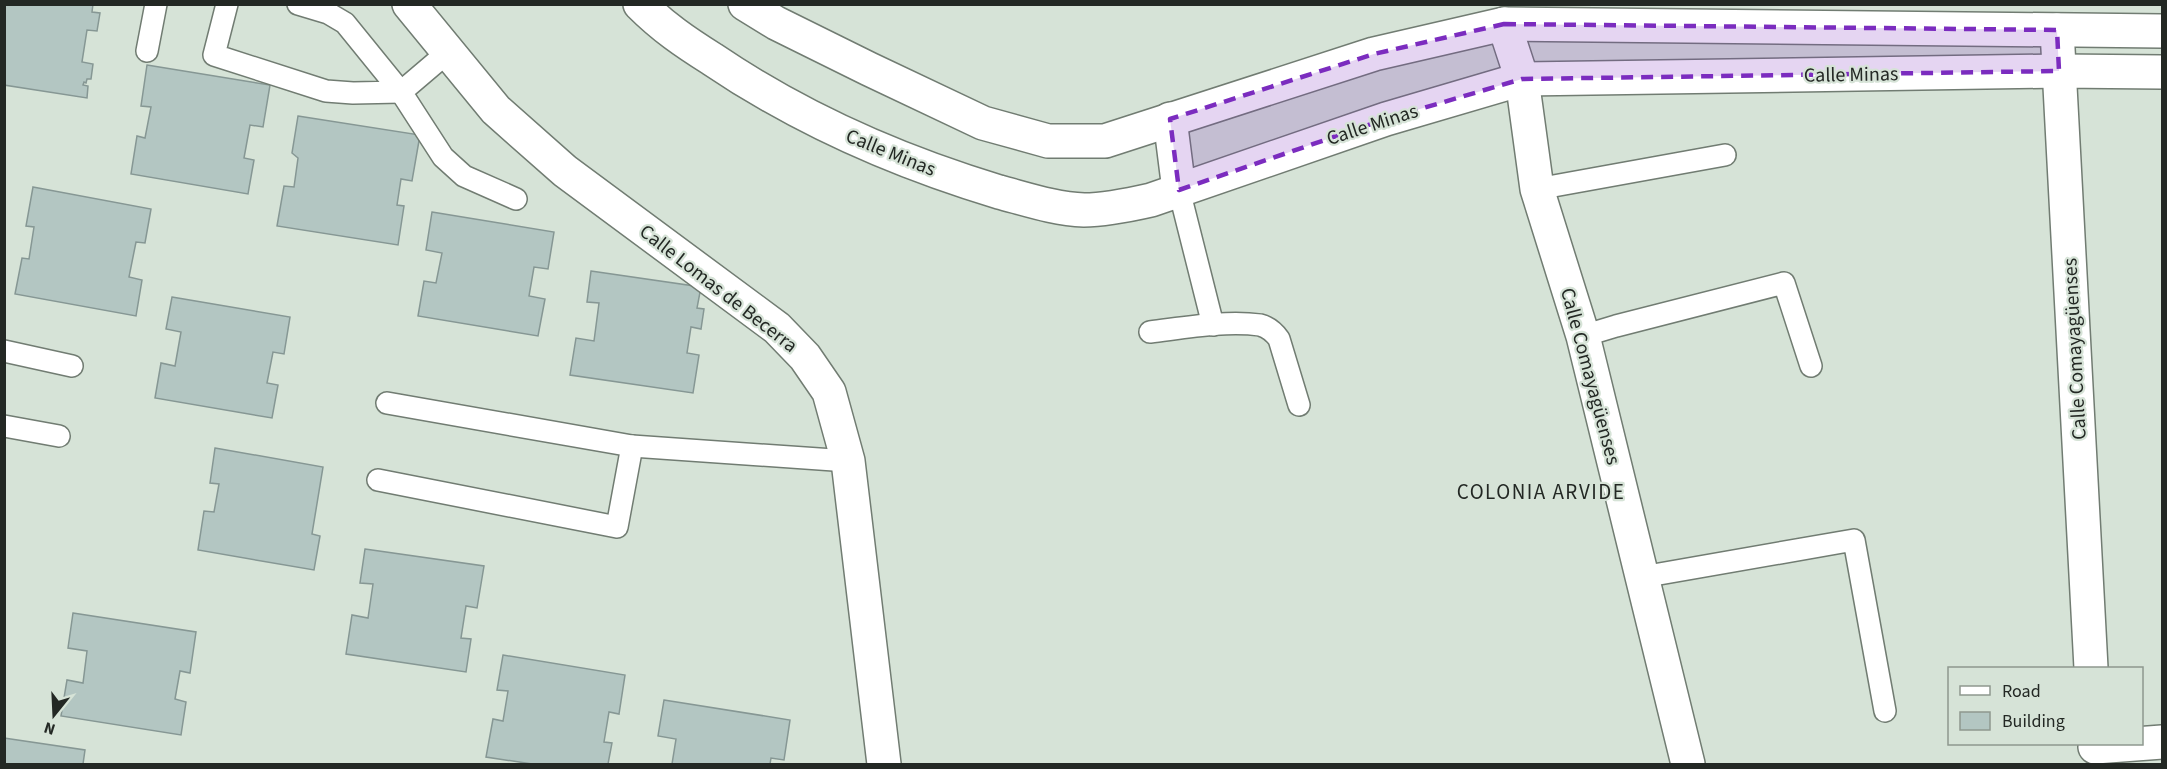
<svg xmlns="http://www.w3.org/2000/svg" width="2167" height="769" font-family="'Source Sans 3',sans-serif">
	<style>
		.building { fill: #b3c6c2; stroke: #869794; stroke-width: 1.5 }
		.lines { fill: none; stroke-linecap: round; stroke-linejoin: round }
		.service-casing { stroke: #717c72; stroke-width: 24 }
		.minor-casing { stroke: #717c72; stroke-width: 36 }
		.tertiary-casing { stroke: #717c72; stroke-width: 36 }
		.service { stroke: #fff; stroke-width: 21 }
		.minor { stroke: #fff; stroke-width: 33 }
		.tertiary { stroke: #fff; stroke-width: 33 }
		.marked { fill: #7b2cbf; fill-opacity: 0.2; stroke: #7b2cbf; stroke-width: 4.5; stroke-dasharray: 12 8; stroke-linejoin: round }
		.labels { text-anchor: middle; stroke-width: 4.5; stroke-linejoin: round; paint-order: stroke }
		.street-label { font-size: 20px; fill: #232824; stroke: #d6e3d7 }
		.neighbourhood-label { font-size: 21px; letter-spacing: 1.5px; fill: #232824; stroke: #d6e3d7 }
	</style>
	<rect width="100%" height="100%" fill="#d6e3d7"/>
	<!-- building -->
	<g class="building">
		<polygon points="4,4 93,4 92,12 100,13 97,31 87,30 82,62 93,64 91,79 87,79 86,83 84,82 83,85 88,86 87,98 4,85"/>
		<polygon points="147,65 270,85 263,127 250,125 244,158 254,160 248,194 131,174 137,136 145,138 151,107 141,106"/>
		<polygon points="298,116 420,135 412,181 401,179 397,205 404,206 398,245 277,226 284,186 294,187 298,158 292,153"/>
		<polygon points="33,187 151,209 145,243 136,242 129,277 142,280 136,316 15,294 22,258 29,259 34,227 26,226"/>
		<polygon points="432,212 554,232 548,269 534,267 529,296 545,299 538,336 418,316 424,281 436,283 442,253 426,250"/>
		<polygon points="591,271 701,287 697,308 704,309 701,329 691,327 687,353 699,355 693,393 570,375 576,338 594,341 599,303 587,302"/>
		<polygon points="172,297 290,317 284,354 273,352 267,383 278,385 272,418 155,398 161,363 175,366 181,332 166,329"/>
		<polygon points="215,448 323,467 312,534 320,536 314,570 198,550 204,511 214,512 219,484 210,483"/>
		<polygon points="365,549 484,566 477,608 466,606 461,638 471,639 466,672 346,654 352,615 368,618 373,584 360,583"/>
		<polygon points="73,613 196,632 190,673 180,671 175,699 186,702 181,735 61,716 67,680 83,683 87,651 68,648"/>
		<polygon points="503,655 625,675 619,714 609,712 604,742 612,743 608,764 532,764 486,757 493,719 503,721 508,691 497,690"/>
		<polygon points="664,700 790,720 784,760 771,758 770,764 672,764 676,739 658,736"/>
		<polygon points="4,738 85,750 83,764 4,764"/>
	</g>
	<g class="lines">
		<defs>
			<g id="service">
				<polyline points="227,4 214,55 326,91 353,93 401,92 345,23 328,13 298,4"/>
				<polyline points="147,51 156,4"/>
				<polyline points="448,52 401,92 443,157 464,176 516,199"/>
				<polyline points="1537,189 1725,155"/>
				<polyline points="1179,190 1213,325"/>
				<path d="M1150,332C1183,328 1226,320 1260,325C1268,327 1274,332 1279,339L1299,405"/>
				<polyline points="1583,336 1616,326 1784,283 1811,366"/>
				<polyline points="4,351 72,366"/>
				<polyline points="387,403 632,446 848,461"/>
				<polyline points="4,426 59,436"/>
				<polyline points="378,480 617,527 632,446"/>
				<polyline points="1642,577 1854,540 1885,711"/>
			</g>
			<g id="minor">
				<polyline points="409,4 496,110 565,171 777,328 805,357 829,392 848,461 884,764"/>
				<polyline points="1504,24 1522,79 1537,189 1583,336 1688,764"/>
				<polyline points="2057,30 2091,668"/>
				<polyline points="2095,747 2162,742"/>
			</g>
			<g id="tertiary">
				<path d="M640,4C663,27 685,42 712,59C799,118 899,162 999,192C1026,199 1055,209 1084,210C1106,210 1129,205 1151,200L1386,119L1522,79L2059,71L2162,72"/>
				<polyline points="745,4 776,23 869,69 983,123 1048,141 1105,141 1374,54 1504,24 2162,31"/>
				<polyline points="1170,119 1179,190"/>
			</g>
		</defs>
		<!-- service casing -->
		<use href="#service" class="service-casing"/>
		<!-- minor casing -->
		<use href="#minor" class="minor-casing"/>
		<!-- tertiary casing -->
		<use href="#tertiary" class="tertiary-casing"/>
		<!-- service -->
		<use href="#service" class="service"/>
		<!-- minor -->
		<use href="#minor" class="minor"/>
		<!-- tertiary -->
		<use href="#tertiary" class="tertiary"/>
	</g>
	<!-- marked area -->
	<path class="marked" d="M1504,24L2057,30L2059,71L1522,79L1386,119L1179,190L1170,119L1374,54Z"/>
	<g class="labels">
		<!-- street labels -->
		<g class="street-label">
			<text transform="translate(1851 74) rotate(-1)" y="7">Calle Minas</text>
			<text transform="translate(1372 124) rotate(-18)" y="7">Calle Minas</text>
			<text transform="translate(891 152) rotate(22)" y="7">Calle Minas</text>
			<text transform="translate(719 288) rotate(38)" y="7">Calle Lomas de Becerra</text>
			<text transform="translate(2074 349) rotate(-93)" y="7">Calle Comayagüenses</text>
			<text transform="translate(1591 376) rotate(75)" y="7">Calle Comayagüenses</text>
		</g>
		<!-- neighbourhood labels -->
		<g class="neighbourhood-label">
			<text x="1541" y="499">COLONIA ARVIDE</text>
		</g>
	</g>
	<!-- border -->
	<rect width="2167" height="769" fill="none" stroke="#232824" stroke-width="12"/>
	<!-- legend -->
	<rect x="1948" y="667" width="195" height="78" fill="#d6e3d7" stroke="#8e988f" stroke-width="1.5"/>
	<rect x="1960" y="686" width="30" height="9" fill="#ffffff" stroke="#8e988f" stroke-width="1.5"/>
	<text x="2002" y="697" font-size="18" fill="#232824">Road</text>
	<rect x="1960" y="712" width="30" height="18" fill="#b3c6c2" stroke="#8e988f" stroke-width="1.5"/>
	<text x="2002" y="727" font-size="18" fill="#232824">Building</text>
	<!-- north arrow -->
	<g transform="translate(54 715) rotate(198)" stroke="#d6e3d7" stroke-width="4.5" paint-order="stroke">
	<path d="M0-4.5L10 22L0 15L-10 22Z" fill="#232824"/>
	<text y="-9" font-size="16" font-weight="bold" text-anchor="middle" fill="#232824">N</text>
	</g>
</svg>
